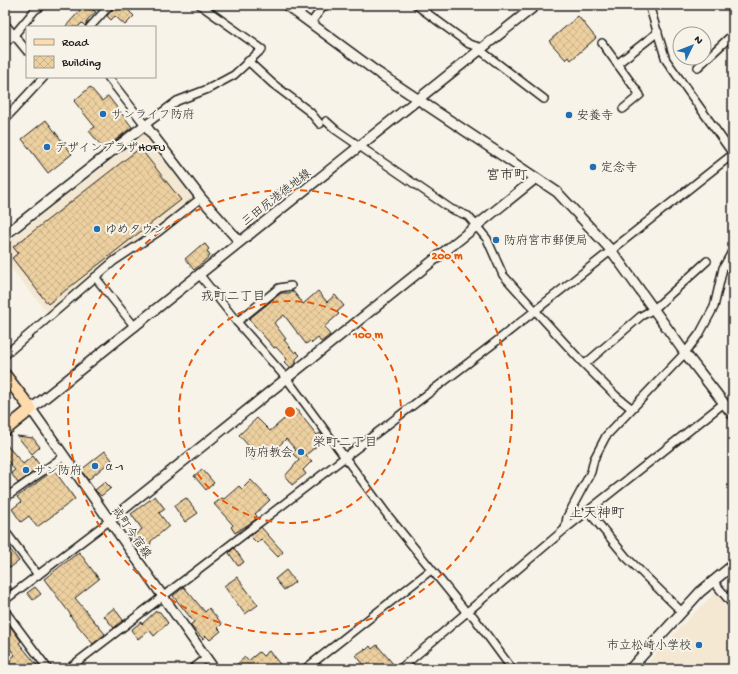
<svg xmlns="http://www.w3.org/2000/svg" width="738" height="674" font-family="'Gochi Hand','Klee One',sans-serif">
	<style>
		.built { fill: #f4e8d2 }
		.building { fill: url(#building-cross-hatch); stroke: #1c1c1c }
		.lines { fill: none; stroke-linecap: round; stroke-linejoin: round }
		.street-casing { stroke: #1c1c1c; stroke-width: 10 }
		.secondary-casing { stroke: #1c1c1c; stroke-width: 12 }
		.primary-casing { stroke: #1c1c1c; stroke-width: 14 }
		.street { stroke: #f7f3e8; stroke-width: 7 }
		.secondary { stroke: #f7f3e8; stroke-width: 9 }
		.primary { stroke: #fedbac; stroke-width: 11 }
		.ring { fill: none; stroke: #e8590c; stroke-width: 2; stroke-dasharray: 7 5 }
		.poi-dot { fill: #1f6fb2; stroke: #f7f3e8; stroke-width: 1.5 }
		.labels { text-anchor: middle; stroke-width: 4; stroke-linejoin: round; paint-order: stroke }
		.poi-label { font-size: 12px; fill: #1c1c1c; stroke: #f7f3e8; text-anchor: start }
		.street-label { font-size: 12px; fill: #1c1c1c; stroke: #f7f3e8 }
		.neighbourhood-label { font-size: 13px; fill: #1c1c1c; stroke: #f7f3e8 }
		.quarter-label { font-size: 14px; fill: #1c1c1c; stroke: #f7f3e8 }
		.centre { fill: #e8590c; stroke: #f7f3e8; stroke-width: 2 }
		.ring-label { font-size: 12px; text-anchor: middle; font-weight: bold; fill: #e8590c; stroke: #f7f3e8; stroke-width: 4; stroke-linejoin: round; paint-order: stroke }
	</style>
	<defs>
		<pattern id="building-cross-hatch" width="8" height="8" patternUnits="userSpaceOnUse"><rect width="8" height="8" fill="#edd0a0"/><path d="M0 0l8 8M0 8l8-8" fill="none" stroke="#cbb289"/></pattern>
	</defs>
	<rect width="100%" height="100%" fill="#f7f3e8"/>
	<filter id="ink" filterUnits="userSpaceOnUse"><feTurbulence type="fractalNoise" baseFrequency=".025" numOctaves="2"/><feDisplacementMap in="SourceGraphic" scale="8" xChannelSelector="R" yChannelSelector="G"/><feConvolveMatrix kernelMatrix="1 2 1 2 8 2 1 2 1" color-interpolation-filters="sRGB"/></filter>
	<g filter="url(#ink)">
		<!-- built -->
		<g class="built">
			<polygon points="144,134 194,198 151,232 94,273 48,313 5,261 5,244"/>
			<polygon points="718,590 733,608 733,669 642,669 686,621"/>
		</g>
		<!-- building -->
		<g class="building">
			<polygon points="85,5 98,5 93,10 96,12 88,19 85,26 82,23 78,27 65,27"/>
			<polygon points="116,5 123,5 134,16 125,25 115,16 111,20 107,16"/>
			<polygon points="578,16 596,38 571,60 569,57 566,60 549,41"/>
			<polygon points="90,87 102,101 108,96 132,127 104,149 89,131 95,127 74,101"/>
			<polygon points="46,120 72,154 48,173 22,139"/>
			<polygon points="140,148 181,200 48,304 12,258 18,253 13,247"/>
			<polygon points="205,244 209,249 207,251 210,256 194,270 185,259 201,245 202,246"/>
			<polygon points="293,291 303,304 318,291 327,302 335,295 344,306 337,312 339,314 324,327 330,335 321,342 318,338 312,343 310,341 306,344 284,315 274,323 286,339 284,340 295,353 296,351 300,355 296,359 296,363 290,368 284,362 287,359 276,347 274,348 249,319 281,293 289,293"/>
			<polygon points="296,409 317,435 320,433 325,439 306,455 312,461 303,470 306,474 292,485 285,476 299,460 292,453 296,450 286,439 269,455 264,450 253,460 248,455 253,451 239,435 257,418 270,431"/>
			<polygon points="17,436 33,438 40,447 32,454"/>
			<polygon points="5,443 23,464 33,456 41,467 18,483 11,473 15,470 5,458"/>
			<polygon points="105,451 112,460 88,480 81,470"/>
			<polygon points="202,469 214,483 206,490 194,476"/>
			<polygon points="54,470 75,499 37,527 29,516 21,522 12,509 21,502 17,497"/>
			<polygon points="251,480 270,500 255,514 257,516 255,520 235,533 231,527 233,525 214,504 222,498 224,499 239,486 242,489"/>
			<polygon points="105,482 111,488 101,496 95,490"/>
			<polygon points="155,496 165,509 159,513 169,526 151,541 150,547 141,554 130,539 142,529 131,514"/>
			<polygon points="186,498 198,513 185,522 174,506"/>
			<polygon points="261,527 283,552 278,557 261,539 257,543 250,536"/>
			<polygon points="5,543 19,561 10,568 5,561"/>
			<polygon points="234,548 244,562 238,566 229,553"/>
			<polygon points="79,552 99,579 75,598 105,634 93,644 70,616 71,615 44,579"/>
			<polygon points="286,570 295,582 284,590 275,579"/>
			<polygon points="237,577 258,605 245,614 224,586"/>
			<polygon points="5,579 12,588 5,594"/>
			<polygon points="35,587 41,594 33,600 27,593"/>
			<polygon points="184,587 205,612 209,608 222,624 218,628 221,631 210,640 206,636 203,639 190,625 194,622 173,596"/>
			<polygon points="114,608 123,620 114,628 104,616"/>
			<polygon points="156,611 160,612 168,623 154,636 149,630 138,639 131,630 141,622 142,624"/>
			<polygon points="5,619 21,641 19,643 40,669 5,669 5,663 15,655 5,642"/>
			<polygon points="377,645 394,665 389,669 367,669 356,655 365,649 366,650 370,646 372,649"/>
			<polygon points="269,651 284,669 238,669 235,666 245,657 248,661 259,652 263,656"/>
		</g>
		<g class="lines">
			<defs>
				<g id="street">
					<polyline points="416,5 469,44 483,48"/>
					<polyline points="649,5 666,60 733,154"/>
					<polyline points="732,5 733,6"/>
					<polyline points="311,23 324,5"/>
					<polyline points="5,24 27,51"/>
					<polyline points="90,27 110,5"/>
					<polyline points="5,43 14,35 35,10 43,5"/>
					<polyline points="602,43 640,95 623,109"/>
					<polyline points="480,50 544,99"/>
					<polyline points="248,61 273,84 310,112 320,124"/>
					<polyline points="617,64 658,32"/>
					<polyline points="698,67 733,34"/>
					<polyline points="108,77 145,125 177,101 208,89 234,75 262,49 200,5"/>
					<polyline points="5,119 44,77"/>
					<polyline points="326,121 336,130 451,209 468,216 487,239 503,275 581,361 616,396 631,408"/>
					<polyline points="199,274 237,322 287,379 389,517 467,613 473,616 512,669"/>
					<polyline points="95,277 135,327"/>
					<polyline points="237,322 279,288 291,286"/>
					<polyline points="5,355 114,261 158,232 201,198"/>
					<polyline points="585,364 641,316 654,309 707,261"/>
					<polyline points="5,498 64,456"/>
					<polyline points="588,511 626,557 682,612"/>
					<polyline points="565,529 567,517 591,472 594,459 606,436 685,353 700,333 714,307 723,268 733,250"/>
					<polyline points="5,531 38,575"/>
					<polyline points="713,581 733,605"/>
					<polyline points="5,600 109,521"/>
					<polyline points="5,611 48,669"/>
					<polyline points="68,669 493,344 733,154"/>
					<polyline points="192,669 207,658"/>
					<polyline points="305,669 431,570"/>
					<polyline points="400,669 565,529 724,403"/>
				</g>
				<g id="secondary">
					<polyline points="286,5 377,72 557,192 611,250 685,353 733,415"/>
					<polyline points="5,235 145,125 201,198 239,241"/>
					<polyline points="109,521 536,178"/>
					<polyline points="214,669 31,409 536,5"/>
					<polyline points="630,669 700,592 733,565"/>
				</g>
				<polyline id="primary" points="5,375 31,409 5,430"/>
			</defs>
			<!-- street casing -->
			<use href="#street" class="street-casing"/>
			<!-- secondary casing -->
			<use href="#secondary" class="secondary-casing"/>
			<!-- primary casing -->
			<use href="#primary" class="primary-casing"/>
			<!-- street -->
			<use href="#street" class="street"/>
			<!-- secondary -->
			<use href="#secondary" class="secondary"/>
			<!-- primary -->
			<use href="#primary" class="primary"/>
		</g>
	</g>
	<!-- distance rings -->
	<g class="ring">
		<circle cx="290" cy="412" r="111"/>
		<circle cx="290" cy="412" r="222"/>
	</g>
	<!-- markers -->
	<g class="poi-dot">
		<circle cx="103" cy="114" r="4"/>
		<circle cx="569" cy="115" r="4"/>
		<circle cx="47" cy="147" r="4"/>
		<circle cx="593" cy="167" r="4"/>
		<circle cx="97" cy="229" r="4"/>
		<circle cx="496" cy="240" r="4"/>
		<circle cx="301" cy="452" r="4"/>
		<circle cx="95" cy="466" r="4"/>
		<circle cx="26" cy="470" r="4"/>
		<circle cx="699" cy="645" r="4"/>
	</g>
	<g class="labels">
		<!-- poi labels -->
		<g class="poi-label">
			<text x="111" y="118">サンライフ防府</text>
			<text x="577" y="119">安養寺</text>
			<text x="55" y="151">デザインプラザHOFU</text>
			<text x="601" y="171">定念寺</text>
			<text x="105" y="233">ゆめタウン</text>
			<text x="504" y="244">防府宮市郵便局</text>
			<text x="293" y="456" text-anchor="end">防府教会</text>
			<text x="103" y="470">α-1</text>
			<text x="34" y="474">サン防府</text>
			<text x="691" y="649" text-anchor="end">市立松崎小学校</text>
		</g>
		<!-- street labels -->
		<g class="street-label">
			<text transform="translate(276 197) rotate(-38)" y="4">三田尻港徳地線</text>
			<text transform="translate(132 532) rotate(55)" y="4">戒町今宿線</text>
		</g>
		<!-- neighbourhood labels -->
		<g class="neighbourhood-label">
			<text x="233" y="300">戎町二丁目</text>
			<text x="345" y="446">栄町二丁目</text>
		</g>
		<!-- quarter labels -->
		<g class="quarter-label">
			<text x="507" y="179">宮市町</text>
			<text x="597" y="517">上天神町</text>
		</g>
	</g>
	<circle cx="290" cy="412" r="6" class="centre"/>
	<g class="ring-label">
		<text x="447" y="259">200 m</text>
		<text x="368" y="338">100 m</text>
	</g>
	<!-- margin -->
	<rect width="738" height="674" fill="none" stroke="#f7f3e8" stroke-width="20"/>
	<rect x="10" y="10" width="718" height="654" fill="none" stroke="#1c1c1c" stroke-width="1.5" filter="url(#ink)"/>
	<!-- legend -->
	<rect x="26" y="26" width="130" height="52" fill="#f7f3e8" stroke="#9f9d96"/>
	<rect x="34" y="39" width="20" height="6" fill="#fedbac" stroke="#9f9d96"/>
	<text x="62" y="46" font-size="12" fill="#1c1c1c">Road</text>
	<rect x="34" y="56" width="20" height="12" fill="url(#building-cross-hatch)" stroke="#9f9d96"/>
	<text x="62" y="66" font-size="12" fill="#1c1c1c">Building</text>
	<!-- north arrow -->
	<g transform="translate(692 46) rotate(47)"><circle r="19" fill="#f7f3e8" stroke="#9f9d96"/>
	<path d="M0-3L7 15L0 10L-7 15Z" fill="#1f6fb2"/>
	<text y="-6" font-size="11" font-weight="bold" text-anchor="middle" fill="#1c1c1c">N</text>
	</g>
</svg>
